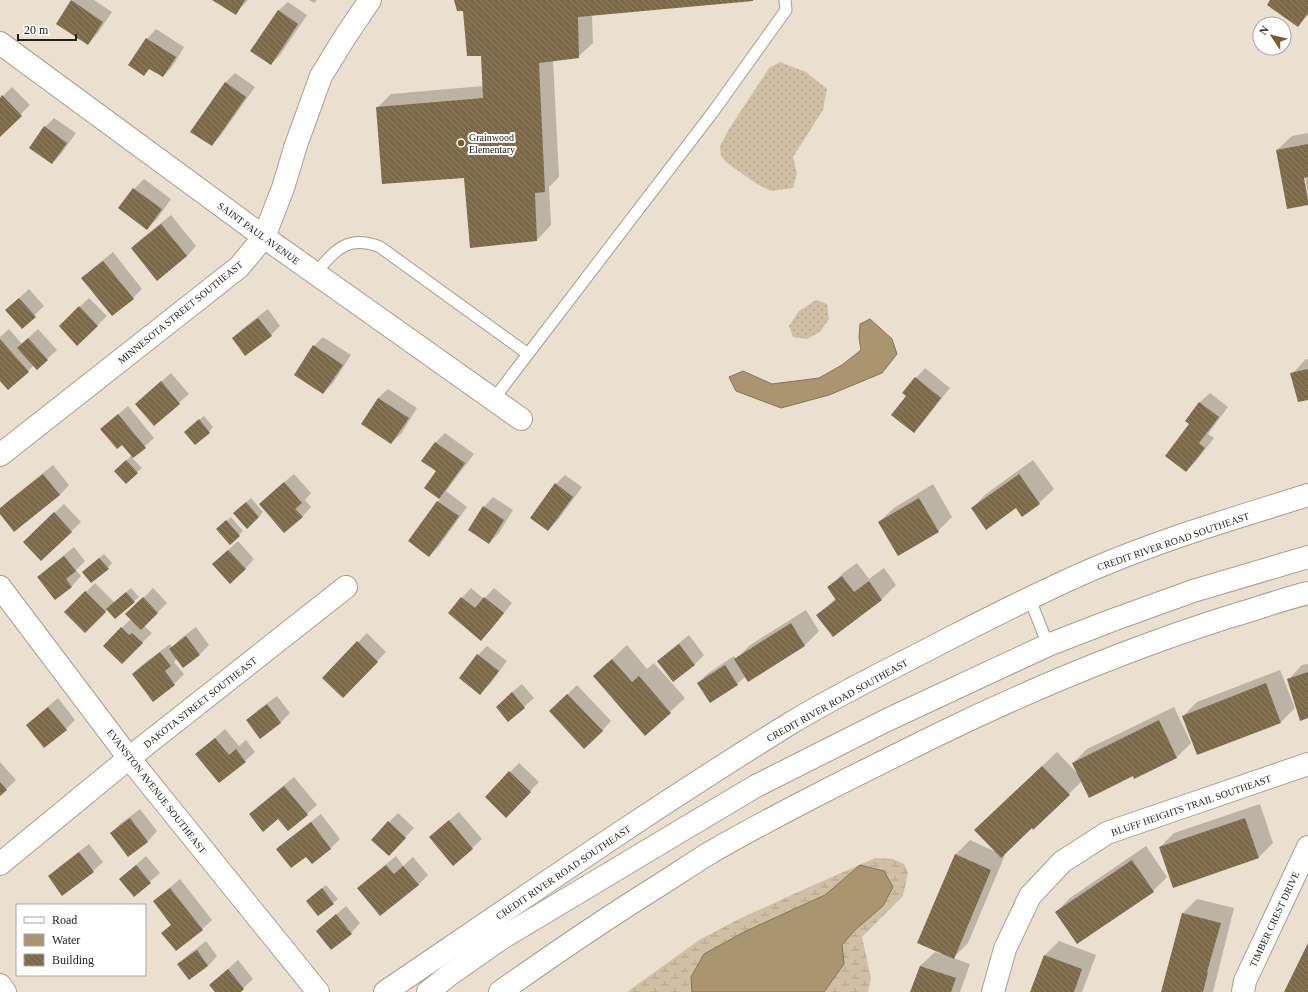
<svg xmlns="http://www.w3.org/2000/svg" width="1308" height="992" font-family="Georgia,serif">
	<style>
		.grass { fill: url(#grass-dots) }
		.wetland { fill: url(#wetland-marsh) }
		.water { fill: #ab9571; stroke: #837257 }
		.shadow { fill: #0003 }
		.building { fill: url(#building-back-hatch) }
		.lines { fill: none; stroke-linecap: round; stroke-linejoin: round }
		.lane-casing { stroke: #a89e8d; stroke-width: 13 }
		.street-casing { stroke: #a89e8d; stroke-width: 24 }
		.secondary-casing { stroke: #a89e8d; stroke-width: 24 }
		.primary-casing { stroke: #a89e8d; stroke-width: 24 }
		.lane { stroke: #fff; stroke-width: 11 }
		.street { stroke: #fff; stroke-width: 22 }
		.secondary { stroke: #fff; stroke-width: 22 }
		.primary { stroke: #fff; stroke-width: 22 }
		.poi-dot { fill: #765c2e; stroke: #fff; stroke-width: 1.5 }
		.labels { text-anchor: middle; stroke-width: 4; stroke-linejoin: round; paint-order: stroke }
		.poi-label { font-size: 10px; fill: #26221b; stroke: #fff; text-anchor: start }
		.street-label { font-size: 10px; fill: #26221b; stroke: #fff }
	</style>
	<defs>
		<pattern id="grass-dots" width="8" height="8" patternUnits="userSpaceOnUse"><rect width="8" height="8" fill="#d0bfa5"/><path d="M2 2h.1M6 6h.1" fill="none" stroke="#b2a48d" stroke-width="1.8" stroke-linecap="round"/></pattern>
		<pattern id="wetland-marsh" width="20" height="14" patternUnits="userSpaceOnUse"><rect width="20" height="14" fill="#d0bfa5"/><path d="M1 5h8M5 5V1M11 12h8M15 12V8" fill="none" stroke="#b2a48d"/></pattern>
		<pattern id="building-back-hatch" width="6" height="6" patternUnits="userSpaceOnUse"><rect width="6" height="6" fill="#7d6946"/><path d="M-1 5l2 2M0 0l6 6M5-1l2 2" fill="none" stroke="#908269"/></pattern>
	</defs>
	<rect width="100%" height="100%" fill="#ebe0cf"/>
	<!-- grass -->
	<g class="grass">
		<polygon points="780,62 806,72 827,89 823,110 793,157 797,173 793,188 771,191 757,184 727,163 721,156 720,146 729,129 769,68"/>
		<polygon points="816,300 827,304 829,319 820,332 807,339 793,337 789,326 799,311"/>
	</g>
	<!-- wetland -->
	<polygon class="wetland" points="875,858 893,859 904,864 908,872 903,896 862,937 871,978 868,992 824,992 844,964 842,945 855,930 883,906 861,865 825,895 744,932 704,954 691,977 692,992 627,992 699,940 741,918 807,888"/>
	<!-- water -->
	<g class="water">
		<polygon points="870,319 892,339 897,354 882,373 829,395 781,408 736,391 729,377 743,371 772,384 819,378 842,365 861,350 859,338 860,324"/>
		<polygon points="860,865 884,871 893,887 883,906 855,930 842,945 844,964 824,992 692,992 691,977 704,954 744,932 825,895"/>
	</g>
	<!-- shadow -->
	<g class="shadow">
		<polygon points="73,0 94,0 112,12 97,34 88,44 72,1"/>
		<polygon points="214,0 248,0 236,13"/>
		<polygon points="309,0 317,0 314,3"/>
		<polygon points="455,0 754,0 592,15 593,43 578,57 553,60 559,177 549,187 551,225 537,240 465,177 377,108 391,94 483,86 482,55 464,10"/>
		<polygon points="1272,0 1308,0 1308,15 1298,26"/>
		<polygon points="288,2 307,15 280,55 271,64 278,11"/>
		<polygon points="156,29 184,47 172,67 163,76 150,68 144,74 147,39"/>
		<polygon points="235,73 255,87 221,135 211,145 226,82"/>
		<polygon points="12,87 30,105 0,135 0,99"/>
		<polygon points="54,118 76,133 61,154 52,163 45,127"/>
		<polygon points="1308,133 1308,194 1304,172 1302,173 1306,194 1308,194 1308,204 1277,150 1292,136"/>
		<polygon points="144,179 171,199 157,219 147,228 120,208 134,189"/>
		<polygon points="171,215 196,246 187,256 157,280 132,248 141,239"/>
		<polygon points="113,252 142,289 133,298 83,278 92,269"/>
		<polygon points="29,289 44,306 22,327 6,310"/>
		<polygon points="89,298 107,316 77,345 69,317"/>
		<polygon points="268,309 280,326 271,335 233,338 242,329"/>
		<polygon points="9,329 22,344 38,329 57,350 47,359 34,365 28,371 0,380 0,337"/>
		<polygon points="323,337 351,355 333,383 323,393 314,346"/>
		<polygon points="1306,359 1308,359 1308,399 1292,374"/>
		<polygon points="925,368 950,388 923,422 914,432 908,396 916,378"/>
		<polygon points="171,373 189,394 154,425 136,404"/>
		<polygon points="388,389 417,408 401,434 391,443 378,398"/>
		<polygon points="1210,393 1228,407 1208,434 1214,438 1196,461 1186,471 1191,424 1186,421 1200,402"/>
		<polygon points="128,406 154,438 132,458 142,468 137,472 116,471 132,455 123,444 101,429"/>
		<polygon points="204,416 213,427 209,432 190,428"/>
		<polygon points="445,433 474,454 446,491 467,507 439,546 429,556 409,541 440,499 425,488 438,471 423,460 436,442"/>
		<polygon points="1033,460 1054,489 1039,503 1016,507 972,508 986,494"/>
		<polygon points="53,465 69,485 60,495 14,530 0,512 0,509 8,501"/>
		<polygon points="294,474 311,493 305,500 311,507 302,517 269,495"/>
		<polygon points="565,475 582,487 558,520 548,530 556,484"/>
		<polygon points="933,484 952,517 938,531 879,522 894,508"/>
		<polygon points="493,497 513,510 499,533 489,543 484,507"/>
		<polygon points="251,498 263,512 259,517 239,509"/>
		<polygon points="64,504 81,522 41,560 34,532"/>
		<polygon points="231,517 243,531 239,535 222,525"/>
		<polygon points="238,541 254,559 245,569 213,564"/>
		<polygon points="74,547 85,561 76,570 81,576 72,586 55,599 38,577 48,568"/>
		<polygon points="104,554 112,563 108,568 88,568"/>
		<polygon points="857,563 869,579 884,568 896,585 882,599 833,636 818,615 836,598 829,588 843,573"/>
		<polygon points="95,583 114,602 131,588 139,597 134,601 108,609 85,631 66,612"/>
		<polygon points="153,588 167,603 144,626 152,633 122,663 104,645 131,619 127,615"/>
		<polygon points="471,588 484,599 494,588 512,603 491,630 481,639 462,598"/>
		<polygon points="806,610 819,631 805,645 749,681 746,676 737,684 698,683 707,674 734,656 736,659 750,645"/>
		<polygon points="196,627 209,645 199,655 177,658 174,662 184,674 174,684 153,700 133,674 142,665 170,644 172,647 180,639"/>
		<polygon points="367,633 386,652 343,696 323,678"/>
		<polygon points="689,635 704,655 695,664 674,680 659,661 668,652"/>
		<polygon points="627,645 647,669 654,663 685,698 646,734 594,676"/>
		<polygon points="487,646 507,661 490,684 480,693 478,655"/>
		<polygon points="1308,664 1308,717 1288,680 1302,665"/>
		<polygon points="1280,670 1295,708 1281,722 1183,716 1197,702"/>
		<polygon points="522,684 534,698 509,720 506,697"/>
		<polygon points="577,685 611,721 602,731 560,702"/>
		<polygon points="277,696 290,713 281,722 260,738 247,720 257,711"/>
		<polygon points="58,698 75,720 66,729 27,725 37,716"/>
		<polygon points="1174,707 1191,743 1177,757 1134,777 1133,775 1082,781 1033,829 1032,827 1003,855 1005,855 968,943 953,958 970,964 960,992 911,992 920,966 935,952 941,954 941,952 955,855 970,840 996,852 990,816 1057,752 1078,774 1073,763 1087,749"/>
		<polygon points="225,729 239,746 246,740 255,752 245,761 220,782 197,754"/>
		<polygon points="0,762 16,780 0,795"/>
		<polygon points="519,763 539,782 515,807 486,797"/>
		<polygon points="294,777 317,805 307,814 278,818 250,814 260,805"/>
		<polygon points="1260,804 1273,843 1259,857 1160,847 1174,833"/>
		<polygon points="140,809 157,831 148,841 128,856 111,833 120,824"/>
		<polygon points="459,812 482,839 454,865 440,828"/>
		<polygon points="398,813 414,828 398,845 389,822"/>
		<polygon points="321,814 340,839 331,848 312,863 306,856 277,849 287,840"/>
		<polygon points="89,844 103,862 93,871 63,894 49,876 59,867"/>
		<polygon points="1146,846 1167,877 1153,891 1056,912 1070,898"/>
		<polygon points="146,856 160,873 134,895 120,879"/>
		<polygon points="396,856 403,866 413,857 428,875 418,885 359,888 368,879"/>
		<polygon points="180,879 212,920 202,929 163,933 172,924 154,901"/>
		<polygon points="326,885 338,899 333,903 311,897"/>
		<polygon points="1197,899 1234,908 1213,992 1162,992 1183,913"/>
		<polygon points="346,906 360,923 351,933 317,931"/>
		<polygon points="206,941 217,956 208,966 178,964 188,955"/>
		<polygon points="1059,941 1096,955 1082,992 1031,992 1045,955"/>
		<polygon points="238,960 253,979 239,992 216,992 210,985"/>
	</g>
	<!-- building -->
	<g class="building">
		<polygon points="71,0 103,22 88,45 56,24"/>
		<polygon points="212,0 245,0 236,15"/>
		<polygon points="454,0 753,0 753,1 578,17 579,58 539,63 545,192 535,193 537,241 470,248 464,178 382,184 376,107 483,98 481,56 467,56 463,11 457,11"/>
		<polygon points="1270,0 1308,0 1308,13 1298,27 1267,5"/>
		<polygon points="278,10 298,24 271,65 250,51"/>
		<polygon points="146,38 176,57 163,77 149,69 144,76 128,65"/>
		<polygon points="225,82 246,97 212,146 190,132"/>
		<polygon points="2,95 22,116 0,137 0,98"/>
		<polygon points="44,126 67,143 52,164 29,148"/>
		<polygon points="1308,144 1308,177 1304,178 1308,199 1308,205 1287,209 1276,150"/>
		<polygon points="133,188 162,209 147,230 118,208"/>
		<polygon points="161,224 187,256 157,281 131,248"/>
		<polygon points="103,261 134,299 112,316 81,278"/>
		<polygon points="19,298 36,317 22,329 5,310"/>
		<polygon points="79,306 98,326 77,346 59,326"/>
		<polygon points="258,318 272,336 245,356 232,338"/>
		<polygon points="28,338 48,360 37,370 17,348"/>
		<polygon points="0,339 29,372 8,390 0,381"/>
		<polygon points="313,345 343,365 323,394 294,375"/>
		<polygon points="1308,369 1308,400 1298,402 1290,373"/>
		<polygon points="915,377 941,398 914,433 891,415 906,396 902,393"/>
		<polygon points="161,381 180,404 154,426 135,404"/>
		<polygon points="378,398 409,418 391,444 361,424"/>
		<polygon points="1199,402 1219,417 1199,443 1205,448 1186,472 1165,456 1189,424 1185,421"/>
		<polygon points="118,414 146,448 133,458 122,445 117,449 100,429"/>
		<polygon points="199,419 210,433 195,445 184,432"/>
		<polygon points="435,442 465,463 439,499 424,488 436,471 421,461"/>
		<polygon points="126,460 138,473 126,484 114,471"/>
		<polygon points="43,474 60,495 14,532 0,514 0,508"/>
		<polygon points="1019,474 1040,504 1022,517 1016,508 986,530 971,508"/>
		<polygon points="284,482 302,503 295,509 303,517 284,533 259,504"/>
		<polygon points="555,483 573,497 548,531 530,518"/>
		<polygon points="919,498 939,532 898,556 878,522"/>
		<polygon points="437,501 459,516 429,557 408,541"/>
		<polygon points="246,502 259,517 247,529 233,513"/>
		<polygon points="483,506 504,520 489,544 468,530"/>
		<polygon points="54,512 72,532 41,561 23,542"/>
		<polygon points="226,520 240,536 230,545 216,529"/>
		<polygon points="228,550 246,569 230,584 212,564"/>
		<polygon points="64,556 76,571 66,579 72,587 55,600 37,577"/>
		<polygon points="99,558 109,569 91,583 82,572"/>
		<polygon points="842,576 854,592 869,581 882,600 833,637 816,615 836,600 827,587"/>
		<polygon points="85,591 106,612 85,633 64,612"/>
		<polygon points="126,592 135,602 115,619 106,609"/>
		<polygon points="143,597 158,613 141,630 125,614"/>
		<polygon points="461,597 475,608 484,597 504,613 481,641 448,613"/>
		<polygon points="791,623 805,646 748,682 734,659"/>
		<polygon points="121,627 129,635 132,633 143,643 122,664 103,646"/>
		<polygon points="186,636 200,655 183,668 169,649"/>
		<polygon points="357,641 378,662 343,698 322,678"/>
		<polygon points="679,644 695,665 673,682 657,661"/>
		<polygon points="160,652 171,666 165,671 175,685 153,702 132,674"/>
		<polygon points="477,654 499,671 480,695 459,678"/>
		<polygon points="612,659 632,682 639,676 671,713 645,736 593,676"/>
		<polygon points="725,665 738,685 710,703 697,683"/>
		<polygon points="1308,672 1308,718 1300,721 1287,679"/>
		<polygon points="1266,683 1281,723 1197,755 1182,716"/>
		<polygon points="512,692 525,708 508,722 496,707"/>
		<polygon points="567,694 603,731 584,749 549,711"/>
		<polygon points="267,704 281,723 260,739 246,720"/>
		<polygon points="48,707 67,730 44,748 26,725"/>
		<polygon points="1159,720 1177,758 1134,779 1133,776 1089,798 1072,763"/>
		<polygon points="215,738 229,755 236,749 246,762 219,783 195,754"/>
		<polygon points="1042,766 1070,795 1033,830 1032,828 1001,858 974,830"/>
		<polygon points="509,771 531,792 506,818 485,797"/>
		<polygon points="0,782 7,790 0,796"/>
		<polygon points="284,786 308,815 288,831 278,819 263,832 249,814"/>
		<polygon points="130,818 148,842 128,857 110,833"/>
		<polygon points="1245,818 1259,858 1173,888 1159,847"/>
		<polygon points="449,820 473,849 453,866 429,837"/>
		<polygon points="388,821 406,838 389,856 371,840"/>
		<polygon points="311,822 331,849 312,864 306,857 291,868 276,849"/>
		<polygon points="79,852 94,872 62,896 48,876"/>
		<polygon points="955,854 991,870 954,959 917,943"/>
		<polygon points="1132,860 1154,892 1077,944 1055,912"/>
		<polygon points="136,865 151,883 134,897 119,879"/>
		<polygon points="386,865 394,874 403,866 419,885 380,916 357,888"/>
		<polygon points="170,888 203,930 176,951 161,933 171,925 153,901"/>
		<polygon points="322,888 334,904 318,916 306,901"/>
		<polygon points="1182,913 1221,923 1207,972 1208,972 1203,992 1161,992"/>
		<polygon points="336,914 352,934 331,950 316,931"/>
		<polygon points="1308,943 1308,992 1284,992"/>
		<polygon points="197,950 208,966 189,980 177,964"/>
		<polygon points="1044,955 1082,969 1074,992 1030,992"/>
		<polygon points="920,966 956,978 951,992 910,992"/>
		<polygon points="228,969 244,989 241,992 215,992 209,985"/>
	</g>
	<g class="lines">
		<defs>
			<g id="lane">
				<path d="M315,274C335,250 348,234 380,247L528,354L493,400"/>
				<polyline points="528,354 713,112 786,10 785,0"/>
				<polyline points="1029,597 1048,645"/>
			</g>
			<g id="street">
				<polyline points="0,43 264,237 521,419"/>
				<polyline points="0,455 239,267 264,237 283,188 296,145 321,76 345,37 370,0"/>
				<polyline points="0,587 129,758 318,992"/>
				<polyline points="0,864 129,758 346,587"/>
				<path d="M385,992C519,901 653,808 791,723C842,692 897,666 950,638C997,614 1044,590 1093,569C1162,539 1236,518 1308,495"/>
				<polyline points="993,992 1005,949 1030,896 1062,862 1107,833 1308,764"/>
				<polyline points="1243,992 1245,981 1308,847"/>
			</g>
			<g id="secondary">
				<polyline points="428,992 449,975 502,938 687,827 756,786 887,720 1048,645 1110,621 1193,591 1308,557"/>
				<path d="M500,992C551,956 602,921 655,888C674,876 693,863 713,851C785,810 860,773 935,736C1029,690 1125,650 1225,618C1253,610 1280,600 1308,593"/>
			</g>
			<polyline id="primary" points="0,985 5,992"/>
		</defs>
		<!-- lane casing -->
		<use href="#lane" class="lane-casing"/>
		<!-- street casing -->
		<use href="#street" class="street-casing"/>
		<!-- secondary casing -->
		<use href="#secondary" class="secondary-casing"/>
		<!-- primary casing -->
		<use href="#primary" class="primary-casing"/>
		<!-- lane -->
		<use href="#lane" class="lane"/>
		<!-- street -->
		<use href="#street" class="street"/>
		<!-- secondary -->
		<use href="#secondary" class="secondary"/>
		<!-- primary -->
		<use href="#primary" class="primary"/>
	</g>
	<!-- markers -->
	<circle class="poi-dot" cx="461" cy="143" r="4"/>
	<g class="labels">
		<!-- poi labels -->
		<g class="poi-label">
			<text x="469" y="141">Grainwood<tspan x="469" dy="12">Elementary</tspan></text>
		</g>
		<!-- street labels -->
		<g class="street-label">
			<text transform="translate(259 233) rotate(36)" y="4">SAINT PAUL AVENUE</text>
			<text transform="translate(180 312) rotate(-39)" y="4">MINNESOTA STREET SOUTHEAST</text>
			<text transform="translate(1173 541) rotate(-19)" y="4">CREDIT RIVER ROAD SOUTHEAST</text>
			<text transform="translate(837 700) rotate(-29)" y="4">CREDIT RIVER ROAD SOUTHEAST</text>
			<text transform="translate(200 702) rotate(-38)" y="4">DAKOTA STREET SOUTHEAST</text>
			<text transform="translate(157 791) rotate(52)" y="4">EVANSTON AVENUE SOUTHEAST</text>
			<text transform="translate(1191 805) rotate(-19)" y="4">BLUFF HEIGHTS TRAIL SOUTHEAST</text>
			<text transform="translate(563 872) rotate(-34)" y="4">CREDIT RIVER ROAD SOUTHEAST</text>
			<text transform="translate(1274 919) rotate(-65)" y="4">TIMBER CREST DRIVE</text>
		</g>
	</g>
	<!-- legend -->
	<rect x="16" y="904" width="130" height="72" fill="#ffffff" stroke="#a8a7a4"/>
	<rect x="24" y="917" width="20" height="6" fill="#ffffff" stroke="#a8a7a4"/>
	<text x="52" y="924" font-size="12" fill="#26221b">Road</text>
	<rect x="24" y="934" width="20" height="12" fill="#ab9571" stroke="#a8a7a4"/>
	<text x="52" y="944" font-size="12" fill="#26221b">Water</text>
	<rect x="24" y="954" width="20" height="12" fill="url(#building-back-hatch)" stroke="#a8a7a4"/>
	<text x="52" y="964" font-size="12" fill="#26221b">Building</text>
	<!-- north arrow -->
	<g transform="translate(1272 36) rotate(305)"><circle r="19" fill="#ffffff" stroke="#a8a7a4"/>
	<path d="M0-3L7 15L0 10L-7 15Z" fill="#765c2e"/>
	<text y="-6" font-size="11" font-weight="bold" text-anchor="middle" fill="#26221b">N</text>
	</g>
	<!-- scale -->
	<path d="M18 34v6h58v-6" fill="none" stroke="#26221b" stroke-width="2"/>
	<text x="24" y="34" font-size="12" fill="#26221b" stroke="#ffffff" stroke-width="3" paint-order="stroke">20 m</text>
</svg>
